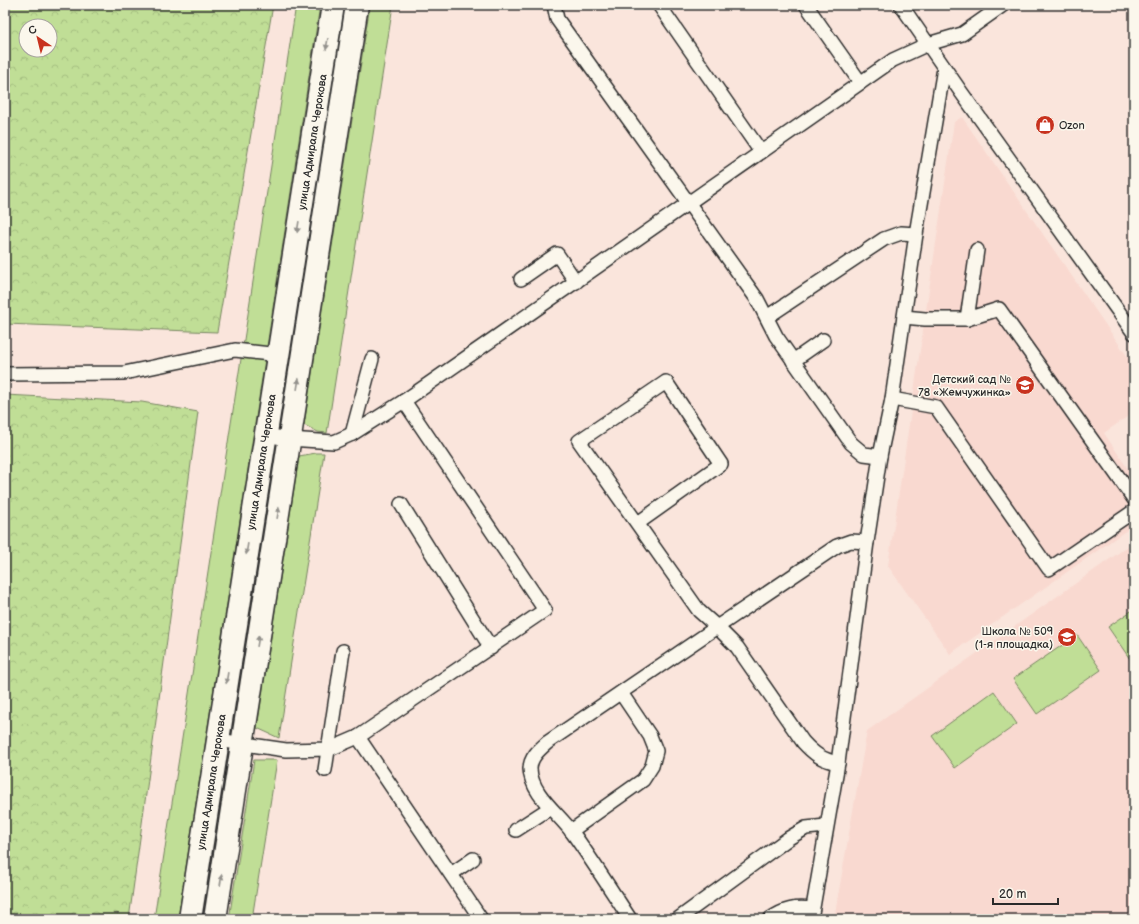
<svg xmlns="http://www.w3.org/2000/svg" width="1139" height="924" font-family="'Balsamiq Sans',sans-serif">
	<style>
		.built { fill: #f9d9d0 }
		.green { fill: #c0de96; stroke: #768460 }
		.forest { fill: url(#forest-crowns); stroke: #768460; fill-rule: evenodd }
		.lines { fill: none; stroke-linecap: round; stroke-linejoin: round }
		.service-casing { stroke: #2b2b2b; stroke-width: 16 }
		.minor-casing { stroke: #2b2b2b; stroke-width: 25 }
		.service { stroke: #fbf7ec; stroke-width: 13 }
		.minor { stroke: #fbf7ec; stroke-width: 22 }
		.oneway { fill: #93918c }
		.labels { text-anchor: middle; stroke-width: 3; stroke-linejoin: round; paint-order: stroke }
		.poi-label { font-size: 11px; fill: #2b2b2b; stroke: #fbf7ec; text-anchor: end }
		.street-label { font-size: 11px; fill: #2b2b2b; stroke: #fbf7ec }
	</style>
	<defs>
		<pattern id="forest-crowns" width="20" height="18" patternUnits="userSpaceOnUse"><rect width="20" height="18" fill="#c0de96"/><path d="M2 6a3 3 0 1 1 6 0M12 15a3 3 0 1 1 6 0" fill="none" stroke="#a5bf81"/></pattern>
	</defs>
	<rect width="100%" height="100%" fill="#fae5dc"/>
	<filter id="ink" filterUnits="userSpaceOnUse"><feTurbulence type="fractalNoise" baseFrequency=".025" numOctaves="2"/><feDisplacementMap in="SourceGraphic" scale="8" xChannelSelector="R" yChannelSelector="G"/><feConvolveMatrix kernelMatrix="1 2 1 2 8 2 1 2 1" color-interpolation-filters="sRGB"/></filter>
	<g filter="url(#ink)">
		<!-- built -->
		<g class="built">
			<polygon points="962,117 1134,366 1134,412 1104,433 1134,478 1134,525 950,654 888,566 954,122"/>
			<polygon points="1134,542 1134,919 834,919 867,731"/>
		</g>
		<!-- green -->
		<g class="green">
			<polygon points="296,5 320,5 178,919 154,919"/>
			<polygon points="370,5 393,5 327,433 318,432 304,425"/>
			<polygon points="316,453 324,453 279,738 257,728 299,456"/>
			<polygon points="1134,609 1134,665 1108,627"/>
			<polygon points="1077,635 1101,670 1037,714 1013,679"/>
			<polygon points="994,691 1017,724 955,768 932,736"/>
			<polygon points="254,760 277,760 252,919 229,919"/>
		</g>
		<!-- forest -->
		<g class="forest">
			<path d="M5,5H273L217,332L5,324ZM26,26H50V50H26Z"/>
			<polygon points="5,395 142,402 198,412 129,919 5,919"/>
		</g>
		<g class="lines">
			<defs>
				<g id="service">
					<polyline points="554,5 557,19 757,299 776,336 851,443 864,454 880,456"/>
					<polyline points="659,5 761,152"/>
					<polyline points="806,5 860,82"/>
					<polyline points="901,5 961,92 1134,333"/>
					<polyline points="521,279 557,254 576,282"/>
					<polyline points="767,317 884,239 901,233 916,234"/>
					<polyline points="904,317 925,319 967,319 999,309 1134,499"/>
					<polyline points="967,319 977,250"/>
					<polyline points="793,361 823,340"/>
					<polyline points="5,374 124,373 235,350 279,355"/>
					<polyline points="892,399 936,407 1049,569 1134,511"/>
					<polyline points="352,434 372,359"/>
					<polyline points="265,435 289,439 334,442 352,434 404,401 591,271 893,60 928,44 962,34 1003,5"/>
					<polyline points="401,504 491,648"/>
					<polyline points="638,523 721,464 666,382 579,441 699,611 717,627 837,546 851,541 867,542"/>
					<polyline points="358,737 481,919"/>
					<polyline points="218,740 286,750 330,749 358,737 545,610 404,401"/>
					<polyline points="325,770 343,651"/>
					<polyline points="516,830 550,808"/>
					<polyline points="571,831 643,780 652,766 656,751 650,736 621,693"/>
					<polyline points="451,874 473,859"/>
					<path d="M630,919C611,890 592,860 572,832C558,813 531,794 530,769C530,757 540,749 548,742L717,627L737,647L803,742C814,754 822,760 838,763"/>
					<polyline points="678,919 789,838 806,828 826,826"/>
					<path d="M770,919C785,909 794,907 812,909"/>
					<polyline points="811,919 838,763 867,542 880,456 892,399 916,234 944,68"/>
				</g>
				<g id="minor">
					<polyline points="190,919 333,5"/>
					<polyline points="215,919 357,5"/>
				</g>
			</defs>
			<!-- service casing -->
			<use href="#service" class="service-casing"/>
			<!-- minor casing -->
			<use href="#minor" class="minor-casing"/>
			<!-- service -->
			<use href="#service" class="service"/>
			<!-- minor -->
			<use href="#minor" class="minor"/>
		</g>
		<!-- one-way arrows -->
		<defs><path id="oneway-solid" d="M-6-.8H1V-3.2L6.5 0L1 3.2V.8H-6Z"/></defs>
		<g class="oneway">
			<use href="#oneway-solid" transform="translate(327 44) rotate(99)"/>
			<use href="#oneway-solid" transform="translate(298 227) rotate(99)"/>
			<use href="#oneway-solid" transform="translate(298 384) rotate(-81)"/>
			<use href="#oneway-solid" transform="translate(278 513) rotate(-81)"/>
			<use href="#oneway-solid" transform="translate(247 549) rotate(99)"/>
			<use href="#oneway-solid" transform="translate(258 641) rotate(-81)"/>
			<use href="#oneway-solid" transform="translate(227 678) rotate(99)"/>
			<use href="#oneway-solid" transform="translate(221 880) rotate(-81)"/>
		</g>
	</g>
	<!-- icons -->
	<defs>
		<symbol id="shop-disc" viewBox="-11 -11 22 22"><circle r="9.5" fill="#c8321e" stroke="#fbf7ec"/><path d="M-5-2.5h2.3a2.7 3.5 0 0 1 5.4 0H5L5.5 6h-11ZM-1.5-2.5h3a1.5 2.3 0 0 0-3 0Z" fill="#fff"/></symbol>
		<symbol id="school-disc" viewBox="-11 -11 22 22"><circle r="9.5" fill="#c8321e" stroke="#fbf7ec"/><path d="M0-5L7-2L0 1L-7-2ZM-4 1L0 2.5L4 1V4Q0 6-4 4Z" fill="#fff"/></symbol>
	</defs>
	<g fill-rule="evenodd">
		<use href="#shop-disc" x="1034" y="114" width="22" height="22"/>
		<use href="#school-disc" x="1014" y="374" width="22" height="22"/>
		<use href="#school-disc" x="1056" y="626" width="22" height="22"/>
	</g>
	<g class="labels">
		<!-- poi labels -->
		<g class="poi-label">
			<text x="1059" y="129" text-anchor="start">Ozon</text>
			<text x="1011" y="383">Детский сад №<tspan x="1011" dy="13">78 «Жемчужинка»</tspan></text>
			<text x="1053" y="635">Школа № 509<tspan x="1053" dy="13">(1-я площадка)</tspan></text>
		</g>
		<!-- street labels -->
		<g class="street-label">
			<text transform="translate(312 142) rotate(-81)" y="4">улица Адмирала Черокова</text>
			<text transform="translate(261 462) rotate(-81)" y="4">улица Адмирала Черокова</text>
			<text transform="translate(211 782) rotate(-81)" y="4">улица Адмирала Черокова</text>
		</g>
	</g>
	<!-- margin -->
	<rect width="1139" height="924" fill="none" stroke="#fbf7ec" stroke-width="20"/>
	<rect x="10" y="10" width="1119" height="904" fill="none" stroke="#2b2b2b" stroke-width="1.5" filter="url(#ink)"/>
	<!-- north arrow -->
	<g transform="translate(38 38) rotate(325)"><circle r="19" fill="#fbf7ec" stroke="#a8a59f"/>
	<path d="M0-3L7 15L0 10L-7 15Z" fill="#c8321e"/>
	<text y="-6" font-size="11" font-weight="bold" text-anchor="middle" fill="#2b2b2b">С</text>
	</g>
	<!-- scale -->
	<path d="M993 898v6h65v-6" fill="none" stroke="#2b2b2b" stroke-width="2"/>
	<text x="999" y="898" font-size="12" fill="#2b2b2b" stroke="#fbf7ec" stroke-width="3" paint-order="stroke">20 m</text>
</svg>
